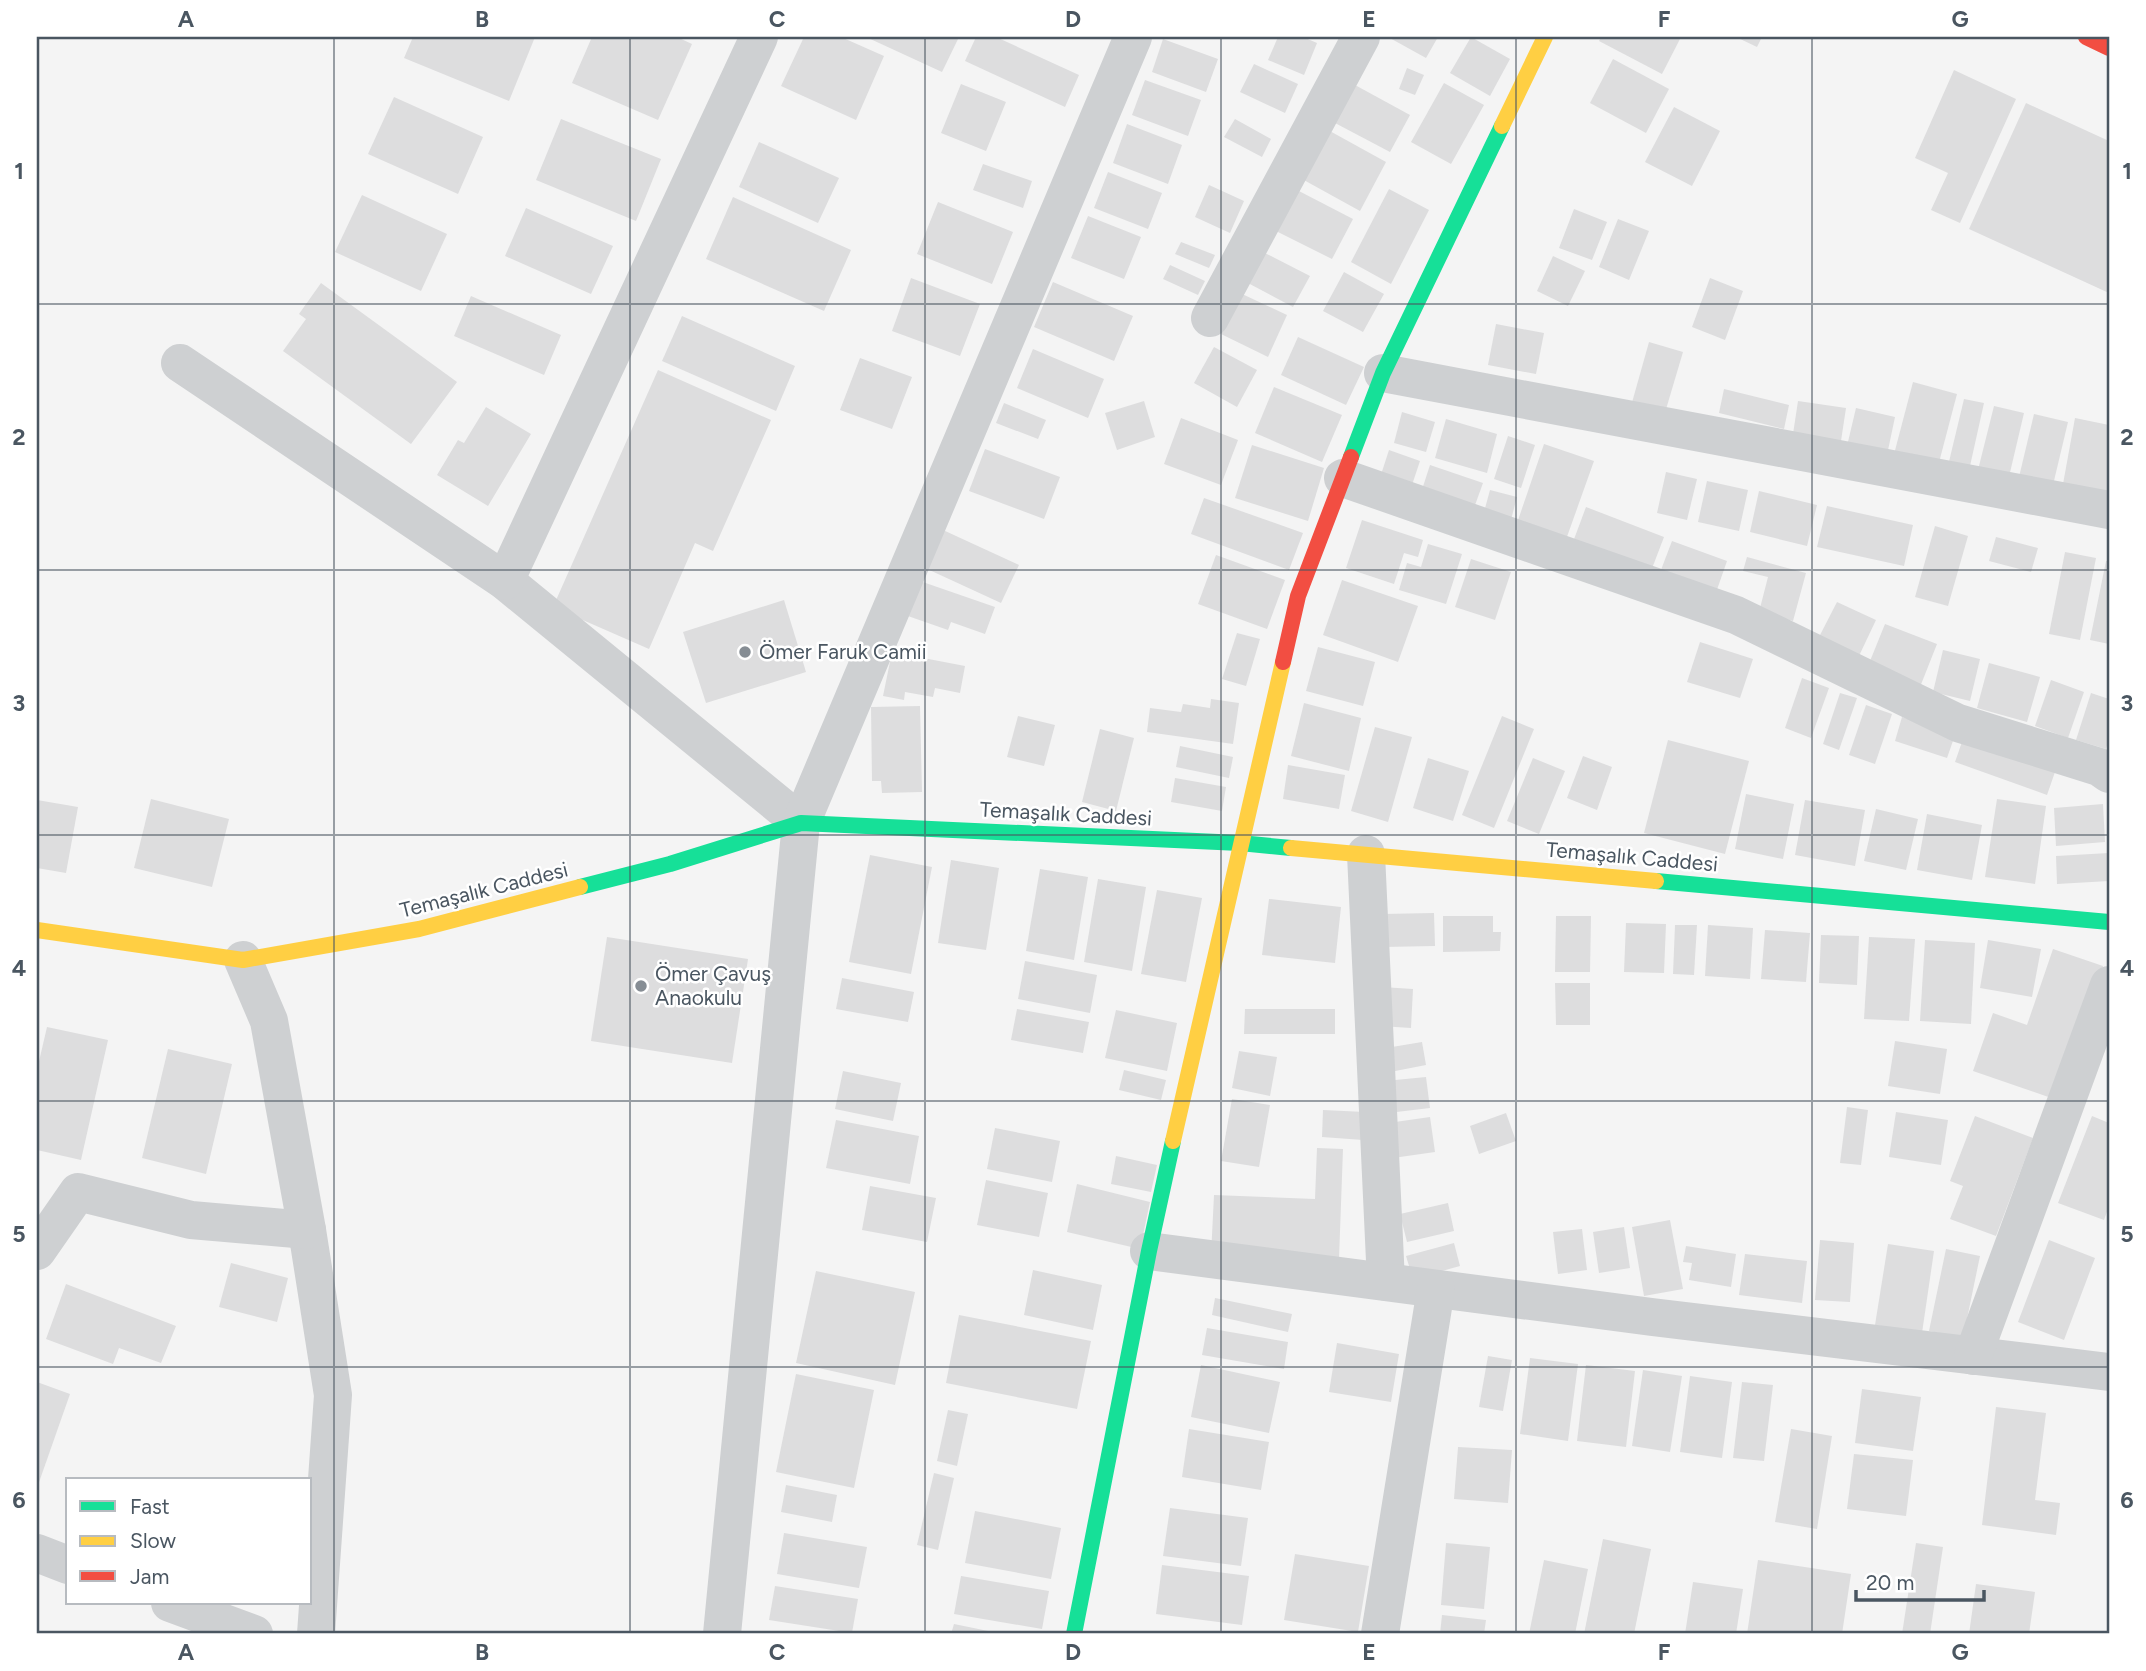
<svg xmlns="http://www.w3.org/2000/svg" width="2146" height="1671" font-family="Figtree,sans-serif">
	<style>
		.building { fill: #ddddde }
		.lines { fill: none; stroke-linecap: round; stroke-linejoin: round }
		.street { stroke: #ced0d2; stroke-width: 38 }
		.fast { stroke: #16e098; stroke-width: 16 }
		.slow { stroke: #ffcf43; stroke-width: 16 }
		.jam { stroke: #f24e42; stroke-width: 16 }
		.grid { fill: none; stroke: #4a5661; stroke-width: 2; stroke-opacity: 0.55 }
		.poi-dot { fill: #868d94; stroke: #fff; stroke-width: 2.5 }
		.labels { text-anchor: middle; stroke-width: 5; stroke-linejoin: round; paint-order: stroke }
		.poi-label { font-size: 21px; fill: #4a5661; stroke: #fff; text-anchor: start }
		.street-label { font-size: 21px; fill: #4a5661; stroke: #fff }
		.neatline { fill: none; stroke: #4a5661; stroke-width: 2.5 }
		.grid-label { font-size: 23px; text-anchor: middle; font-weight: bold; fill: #4a5661 }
	</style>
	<rect width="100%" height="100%" fill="#f4f4f4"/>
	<!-- building -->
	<g class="building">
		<polygon points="413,37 535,37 509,101 404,58"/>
		<polygon points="592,37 677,37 692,44 658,120 572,83"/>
		<polygon points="804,37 841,37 884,56 856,120 781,86"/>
		<polygon points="866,37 959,37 942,72"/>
		<polygon points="976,37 996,37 1079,75 1065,107 965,61"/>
		<polygon points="1278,37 1303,37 1317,43 1304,75 1268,60"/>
		<polygon points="1388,37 1438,37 1426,58"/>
		<polygon points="1471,37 1510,59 1490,96 1450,73"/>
		<polygon points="1601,37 1681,37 1662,74 1599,41"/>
		<polygon points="1736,37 1762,37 1757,47"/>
		<polygon points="1163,39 1218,59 1206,92 1152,72"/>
		<polygon points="1613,59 1669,89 1646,133 1590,103"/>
		<polygon points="1254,64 1298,84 1285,113 1240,92"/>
		<polygon points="1407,68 1424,75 1415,95 1399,89"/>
		<polygon points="1954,70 2016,99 1960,223 1931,210 1948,173 1915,158"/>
		<polygon points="1145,80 1201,100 1188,136 1132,115"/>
		<polygon points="1444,83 1484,105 1451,164 1411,142"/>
		<polygon points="961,84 1006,102 986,151 941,133"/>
		<polygon points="1355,85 1410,115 1390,152 1335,123"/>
		<polygon points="394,97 483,137 458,194 368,154"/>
		<polygon points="2026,103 2109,141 2109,293 1969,229"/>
		<polygon points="1674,107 1720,131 1692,186 1645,162"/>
		<polygon points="561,119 661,159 636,221 536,180"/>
		<polygon points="1235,119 1271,139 1262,157 1224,137"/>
		<polygon points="1127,124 1182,145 1168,184 1113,163"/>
		<polygon points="1328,130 1386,162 1360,211 1302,179"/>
		<polygon points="759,142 839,178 818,223 739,187"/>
		<polygon points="983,164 1032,181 1023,208 973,190"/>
		<polygon points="1108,172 1162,193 1148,229 1094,208"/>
		<polygon points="1209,185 1244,201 1230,233 1195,217"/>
		<polygon points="1389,189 1429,210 1391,284 1351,262"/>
		<polygon points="1297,190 1353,219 1332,259 1276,231"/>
		<polygon points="362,195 447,234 421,291 335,252"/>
		<polygon points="733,197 851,250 824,311 706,259"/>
		<polygon points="938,202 1013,232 992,284 917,254"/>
		<polygon points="526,208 613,246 591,294 505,256"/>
		<polygon points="1574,209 1607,222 1592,260 1559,248"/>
		<polygon points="1088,216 1141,237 1124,279 1071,258"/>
		<polygon points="1618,219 1649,231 1629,280 1599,267"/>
		<polygon points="1181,242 1215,255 1209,268 1175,254"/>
		<polygon points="1261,251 1310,276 1293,307 1246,282"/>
		<polygon points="1553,256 1585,271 1568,306 1537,291"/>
		<polygon points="1170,265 1205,281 1198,295 1163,279"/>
		<polygon points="1344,272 1384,294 1363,332 1323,311"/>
		<polygon points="911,278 980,304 960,356 892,331"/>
		<polygon points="1710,278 1743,291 1725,340 1692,327"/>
		<polygon points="1053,282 1133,316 1114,361 1034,327"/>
		<polygon points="321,283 457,382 411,444 283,351 306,319 299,314"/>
		<polygon points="1240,293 1287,315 1268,357 1221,334"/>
		<polygon points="471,296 561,335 544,375 454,336"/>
		<polygon points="682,316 795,366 776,411 662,361"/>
		<polygon points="1496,324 1544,333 1536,374 1488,365"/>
		<polygon points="1298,337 1364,367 1346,405 1281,375"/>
		<polygon points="1649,342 1683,352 1664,416 1631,406"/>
		<polygon points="1214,347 1257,370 1237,407 1194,383"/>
		<polygon points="1033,349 1104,379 1088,418 1017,388"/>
		<polygon points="860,358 912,377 892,429 840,410"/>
		<polygon points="658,370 771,420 713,551 695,543 649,649 553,607"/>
		<polygon points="1913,382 1957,394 1937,470 1893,458"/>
		<polygon points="1274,387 1342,415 1322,462 1255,433"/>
		<polygon points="1724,389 1789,405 1784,429 1719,413"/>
		<polygon points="1964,399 1984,403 1968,475 1947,470"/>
		<polygon points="1144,401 1155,437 1117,450 1105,413"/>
		<polygon points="1798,401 1846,408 1841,441 1793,434"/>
		<polygon points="1004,403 1046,420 1038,439 996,423"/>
		<polygon points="1994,406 2024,413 2008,481 1977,474"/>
		<polygon points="486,407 531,434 488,506 437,475 458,440 464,443"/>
		<polygon points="1856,408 1895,417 1887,455 1847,446"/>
		<polygon points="1402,412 1435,422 1426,452 1394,443"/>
		<polygon points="2034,414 2068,422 2053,485 2019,477"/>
		<polygon points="1181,418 1238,440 1221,485 1164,464"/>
		<polygon points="2075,418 2109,425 2109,493 2063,484"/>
		<polygon points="1446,419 1497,434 1487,473 1435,458"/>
		<polygon points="1508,436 1535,445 1521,488 1494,479"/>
		<polygon points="1544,444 1594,461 1563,548 1514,532"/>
		<polygon points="1252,445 1324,468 1308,521 1235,498"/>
		<polygon points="985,449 1060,477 1044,519 969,491"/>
		<polygon points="1389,450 1420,461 1408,497 1377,487"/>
		<polygon points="1430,465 1483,483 1470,519 1418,502"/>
		<polygon points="1666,472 1697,479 1687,520 1657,513"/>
		<polygon points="1707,481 1748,490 1739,531 1698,522"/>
		<polygon points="1490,490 1517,497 1508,531 1481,523"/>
		<polygon points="1759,491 1817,505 1807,546 1750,532"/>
		<polygon points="1204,498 1303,533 1289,570 1191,534"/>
		<polygon points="1827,506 1913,525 1904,566 1817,547"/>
		<polygon points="1586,507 1664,537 1648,579 1570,550"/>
		<polygon points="1362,520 1423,540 1418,557 1404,553 1394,584 1346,568"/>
		<polygon points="1935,526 1968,536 1948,606 1915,597"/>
		<polygon points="943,530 1019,565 1001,603 925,568"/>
		<polygon points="1996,537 2038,548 2031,572 1989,561"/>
		<polygon points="1672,541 1727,561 1712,604 1656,583"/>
		<polygon points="1428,544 1462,554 1446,604 1399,590 1407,563 1421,567"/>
		<polygon points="2065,552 2096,558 2080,640 2049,634"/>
		<polygon points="1216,555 1285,580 1267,629 1198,604"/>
		<polygon points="1747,557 1806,573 1793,621 1759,612 1768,577 1743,571"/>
		<polygon points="1471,559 1511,572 1495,620 1455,607"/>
		<polygon points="2106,561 2109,561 2109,644 2090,640"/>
		<polygon points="917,580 995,607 985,634 951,622 948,630 905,615"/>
		<polygon points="1342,580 1418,606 1398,662 1323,635"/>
		<polygon points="784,600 806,672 706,703 683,632"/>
		<polygon points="1837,602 1876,620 1858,658 1818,639"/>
		<polygon points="1885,624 1937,644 1920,687 1868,666"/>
		<polygon points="1237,633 1260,639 1246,686 1222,679"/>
		<polygon points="1700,642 1753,659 1740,698 1687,682"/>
		<polygon points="1318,647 1375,662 1363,706 1306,691"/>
		<polygon points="1943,650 1980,659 1970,701 1933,692"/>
		<polygon points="892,652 965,666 960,693 935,688 933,697 905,692 904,700 883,696"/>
		<polygon points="1989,663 2040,677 2027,722 1977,708"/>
		<polygon points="1802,678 1829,688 1811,738 1785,728"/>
		<polygon points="2051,680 2084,692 2068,738 2035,726"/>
		<polygon points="1840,693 1857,698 1839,750 1823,744"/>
		<polygon points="2091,693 2109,699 2109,738 2106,749 2076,740"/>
		<polygon points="1211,699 1239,703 1233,744 1147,732 1150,708 1181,712 1183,704 1210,708"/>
		<polygon points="1304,703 1361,718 1349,771 1291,756"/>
		<polygon points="1866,705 1892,714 1875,764 1849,755"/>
		<polygon points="920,706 922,792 882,793 881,781 872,781 871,707"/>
		<polygon points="1018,716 1055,725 1044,766 1007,757"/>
		<polygon points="1502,716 1534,729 1494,828 1462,815"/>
		<polygon points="1902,717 1955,735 1947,758 1895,741"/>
		<polygon points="1375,727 1412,737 1388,822 1351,811"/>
		<polygon points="1100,729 1134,738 1116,811 1082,802"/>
		<polygon points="1963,739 2055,772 2047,795 1955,762"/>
		<polygon points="1668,740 1749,761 1725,854 1644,833"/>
		<polygon points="1180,746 1233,757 1229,778 1176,767"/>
		<polygon points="1583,756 1612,767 1597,810 1567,798"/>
		<polygon points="1428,758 1469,771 1453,821 1413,808"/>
		<polygon points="1533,758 1565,771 1539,834 1507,821"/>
		<polygon points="1288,765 1345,775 1339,809 1283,799"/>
		<polygon points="1175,778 1226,787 1222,811 1171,802"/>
		<polygon points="1746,794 1794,804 1783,859 1735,849"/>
		<polygon points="151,799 229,819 212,887 134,868"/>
		<polygon points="1997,799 2046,806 2035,884 1985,877"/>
		<polygon points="37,800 78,807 66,873 37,868"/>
		<polygon points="1805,800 1865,810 1855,866 1795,855"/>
		<polygon points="2103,804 2105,842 2056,846 2054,808"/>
		<polygon points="1876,809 1918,819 1906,870 1864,861"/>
		<polygon points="1927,814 1982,825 1972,880 1917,870"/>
		<polygon points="2109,853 2109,881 2057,884 2056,856"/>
		<polygon points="870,855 932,867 911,974 849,962"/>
		<polygon points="951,860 999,868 986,950 938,943"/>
		<polygon points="1040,869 1088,877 1074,960 1026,951"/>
		<polygon points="1098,879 1146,887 1132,971 1084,962"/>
		<polygon points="1157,890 1202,898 1186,982 1141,974"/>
		<polygon points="1269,899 1341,907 1335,963 1262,955"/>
		<polygon points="1434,913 1435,946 1383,947 1382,914"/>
		<polygon points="1443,916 1493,916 1493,932 1501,932 1500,951 1443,952"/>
		<polygon points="1556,916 1591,916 1590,972 1555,972"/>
		<polygon points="1626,923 1666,924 1664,973 1624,972"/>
		<polygon points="1675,925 1697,925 1694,975 1673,974"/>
		<polygon points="1708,925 1753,928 1750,979 1705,976"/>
		<polygon points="1765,930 1810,933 1806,982 1761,979"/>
		<polygon points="1821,935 1859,936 1857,985 1819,983"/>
		<polygon points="607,937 748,959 732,1063 591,1041"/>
		<polygon points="1869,937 1915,939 1909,1021 1864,1019"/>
		<polygon points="1925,940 1975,943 1971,1024 1920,1021"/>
		<polygon points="1988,940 2041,949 2032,997 1980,988"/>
		<polygon points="2053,949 2103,966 2057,1100 1973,1071 1993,1013 2027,1025"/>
		<polygon points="1025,961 1097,975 1090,1013 1018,999"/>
		<polygon points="842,978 914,992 908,1022 836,1009"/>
		<polygon points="1555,983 1590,983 1590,1025 1556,1025"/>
		<polygon points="1382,987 1413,989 1411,1028 1380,1026"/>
		<polygon points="1017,1009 1089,1022 1083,1053 1011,1040"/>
		<polygon points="1245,1009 1335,1009 1335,1034 1244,1034"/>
		<polygon points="1116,1010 1177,1023 1167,1071 1105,1058"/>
		<polygon points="47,1027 108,1040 81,1160 37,1150 37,1070"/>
		<polygon points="1895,1041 1947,1049 1940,1094 1888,1086"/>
		<polygon points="1422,1042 1426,1065 1385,1073 1380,1049"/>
		<polygon points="168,1049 232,1064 206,1174 142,1158"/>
		<polygon points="1239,1051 1277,1057 1270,1096 1232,1088"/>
		<polygon points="1124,1070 1166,1080 1161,1100 1119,1090"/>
		<polygon points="843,1071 901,1083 893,1121 835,1109"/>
		<polygon points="1426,1077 1430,1108 1388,1113 1385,1081"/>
		<polygon points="1232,1099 1270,1105 1259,1167 1221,1161"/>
		<polygon points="1847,1107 1868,1110 1861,1165 1840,1163"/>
		<polygon points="1323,1110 1365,1112 1363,1140 1322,1137"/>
		<polygon points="1896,1112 1948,1120 1941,1165 1889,1157"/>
		<polygon points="1506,1113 1516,1141 1479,1154 1470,1126"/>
		<polygon points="1975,1116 2033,1138 1996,1236 1950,1219 1963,1186 1950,1181"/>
		<polygon points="2092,1116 2109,1123 2109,1206 2104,1220 2058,1203"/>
		<polygon points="1430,1117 1435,1152 1393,1158 1388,1123"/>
		<polygon points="836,1120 919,1136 910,1184 826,1168"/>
		<polygon points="995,1128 1060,1141 1052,1182 987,1169"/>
		<polygon points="1317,1148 1343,1149 1339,1259 1211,1255 1214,1195 1315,1199"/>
		<polygon points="1116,1156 1157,1165 1151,1192 1111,1184"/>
		<polygon points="986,1180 1048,1193 1039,1237 977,1225"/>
		<polygon points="1077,1184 1150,1202 1140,1249 1067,1232"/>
		<polygon points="870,1186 936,1198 927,1242 862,1230"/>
		<polygon points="1448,1203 1454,1231 1407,1242 1400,1214"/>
		<polygon points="1670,1220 1683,1289 1644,1296 1632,1227"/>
		<polygon points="1624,1227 1630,1268 1599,1273 1593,1232"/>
		<polygon points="1582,1229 1587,1270 1558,1274 1553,1232"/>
		<polygon points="1820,1240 1854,1243 1850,1302 1815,1300"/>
		<polygon points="2049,1240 2095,1258 2064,1340 2018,1322"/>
		<polygon points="1454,1243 1460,1266 1413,1279 1406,1256"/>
		<polygon points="1888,1244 1934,1251 1922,1333 1875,1325"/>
		<polygon points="1686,1246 1736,1254 1731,1287 1689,1280 1692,1263 1683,1262"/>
		<polygon points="1946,1249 1980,1256 1963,1338 1929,1331"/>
		<polygon points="1745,1254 1807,1261 1802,1303 1739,1295"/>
		<polygon points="231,1263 288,1278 277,1322 219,1307"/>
		<polygon points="1033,1270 1102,1285 1093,1330 1024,1315"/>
		<polygon points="816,1271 915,1292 895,1385 796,1363"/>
		<polygon points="66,1284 176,1326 161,1363 119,1348 113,1364 46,1339"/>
		<polygon points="1215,1298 1292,1314 1288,1332 1212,1315"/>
		<polygon points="959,1315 1091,1341 1077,1409 946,1383"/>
		<polygon points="1207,1328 1288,1342 1284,1369 1202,1355"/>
		<polygon points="1337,1343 1399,1354 1391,1402 1329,1392"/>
		<polygon points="1488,1356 1512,1360 1503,1411 1479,1407"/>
		<polygon points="1530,1358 1578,1364 1568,1441 1520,1434"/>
		<polygon points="1201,1365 1280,1382 1269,1433 1191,1417"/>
		<polygon points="1586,1365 1635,1371 1626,1447 1577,1441"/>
		<polygon points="1643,1370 1682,1376 1670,1452 1632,1446"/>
		<polygon points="796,1374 874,1390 854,1488 776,1472"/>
		<polygon points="1690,1376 1732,1382 1722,1458 1680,1452"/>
		<polygon points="37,1382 70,1394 37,1488"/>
		<polygon points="1742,1382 1773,1385 1764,1461 1733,1458"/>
		<polygon points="1862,1389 1921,1397 1913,1451 1855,1443"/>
		<polygon points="1996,1407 2046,1413 2035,1500 2060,1503 2056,1535 1982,1525"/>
		<polygon points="948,1410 968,1414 957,1466 937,1461"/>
		<polygon points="1189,1429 1269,1442 1261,1490 1182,1477"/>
		<polygon points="1791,1429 1832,1436 1817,1529 1775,1522"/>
		<polygon points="1458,1447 1512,1450 1508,1503 1454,1499"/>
		<polygon points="1854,1454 1913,1460 1906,1516 1847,1509"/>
		<polygon points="934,1473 954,1478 938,1550 917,1545"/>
		<polygon points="786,1485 837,1495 832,1522 781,1512"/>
		<polygon points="1170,1508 1248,1518 1241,1566 1163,1556"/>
		<polygon points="975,1511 1061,1528 1051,1579 965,1563"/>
		<polygon points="784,1533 867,1547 859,1588 777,1574"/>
		<polygon points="1603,1539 1651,1549 1634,1634 1584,1634"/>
		<polygon points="1446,1543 1490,1547 1484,1609 1441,1605"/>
		<polygon points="1916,1543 1943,1547 1930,1634 1902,1634"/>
		<polygon points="1295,1554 1369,1566 1358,1632 1284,1620"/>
		<polygon points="1544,1560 1588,1569 1575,1634 1529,1634"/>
		<polygon points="1758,1560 1851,1574 1842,1634 1747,1634"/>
		<polygon points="1162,1565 1249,1576 1242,1625 1156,1614"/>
		<polygon points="961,1576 1049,1591 1042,1629 954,1614"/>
		<polygon points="1693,1582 1743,1589 1736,1634 1685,1634"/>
		<polygon points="1976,1584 2035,1592 2029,1634 1969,1634"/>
		<polygon points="775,1586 858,1599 852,1633 769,1620"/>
		<polygon points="1442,1615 1486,1620 1484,1634 1440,1634"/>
		<polygon points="954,1624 998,1633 998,1634 951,1634"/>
	</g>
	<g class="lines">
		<!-- street -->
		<g class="street">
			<polyline points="1210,318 1361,37"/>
			<polyline points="180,363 505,581 801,823"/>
			<polyline points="1383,373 2109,510"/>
			<polyline points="1343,478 1736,615 1958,723 2099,767 2109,774"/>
			<polyline points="505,581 759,37"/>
			<polyline points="1366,854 1386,1282"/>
			<polyline points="307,1230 333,1395 316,1634"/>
			<polyline points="37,1251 78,1192 191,1220 307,1230 269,1021 243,960"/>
			<polyline points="1149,1251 1652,1317 2109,1372"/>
			<polyline points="1973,1356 2109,985"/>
			<polyline points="37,1553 68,1565"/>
			<polyline points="170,1603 254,1634"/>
			<polyline points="722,1634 801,823 1133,37"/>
			<polyline points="1380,1634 1436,1289"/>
		</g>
		<!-- fast -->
		<g class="fast">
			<polyline points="1351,457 1383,373 1502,126"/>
			<polyline points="1656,881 2109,922"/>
			<polyline points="580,887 670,864 801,823 1240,843 1291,848"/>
			<polyline points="1074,1634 1149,1251 1173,1141"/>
		</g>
		<!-- slow -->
		<g class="slow">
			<polyline points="1502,126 1545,37"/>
			<polyline points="1291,848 1656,881"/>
			<polyline points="37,930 243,960 419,929 580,887"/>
			<polyline points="1173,1141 1283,662"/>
		</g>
		<!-- jam -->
		<g class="jam">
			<polyline points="2086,37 2109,48"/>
			<polyline points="1283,662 1298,596 1351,457"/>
		</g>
	</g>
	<!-- grid -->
	<path class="grid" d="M334,37V1634M630,37V1634M925,37V1634M1221,37V1634M1516,37V1634M1812,37V1634M37,304H2109M37,570H2109M37,835H2109M37,1101H2109M37,1367H2109"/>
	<!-- markers -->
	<g class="poi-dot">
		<circle cx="745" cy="652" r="7"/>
		<circle cx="641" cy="986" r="7"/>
	</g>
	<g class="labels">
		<!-- poi labels -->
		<g class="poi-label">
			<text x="759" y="659">Ömer Faruk Camii</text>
			<text x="655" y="981">Ömer Çavuş<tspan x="655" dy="24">Anaokulu</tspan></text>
		</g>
		<!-- street labels -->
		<g class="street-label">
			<text transform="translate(1066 814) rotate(3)" y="7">Temaşalık Caddesi</text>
			<text transform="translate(1632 857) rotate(5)" y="7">Temaşalık Caddesi</text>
			<text transform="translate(484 890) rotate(-14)" y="7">Temaşalık Caddesi</text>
		</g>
	</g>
	<!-- border -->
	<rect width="2146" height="1671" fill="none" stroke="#ffffff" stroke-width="77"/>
	<!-- legend -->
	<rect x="66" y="1478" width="245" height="126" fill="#ffffff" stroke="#b7bbc0" stroke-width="2"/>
	<rect x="80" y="1501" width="35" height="10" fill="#16e098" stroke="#b7bbc0" stroke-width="2"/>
	<text x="130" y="1514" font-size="21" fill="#4a5661">Fast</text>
	<rect x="80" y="1536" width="35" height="10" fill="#ffcf43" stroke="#b7bbc0" stroke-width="2"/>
	<text x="130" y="1548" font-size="21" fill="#4a5661">Slow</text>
	<rect x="80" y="1571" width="35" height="10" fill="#f24e42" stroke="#b7bbc0" stroke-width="2"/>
	<text x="130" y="1584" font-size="21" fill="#4a5661">Jam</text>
	<!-- scale -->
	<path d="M1856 1590v10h128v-10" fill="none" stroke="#4a5661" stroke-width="3.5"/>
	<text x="1866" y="1590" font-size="21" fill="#4a5661" stroke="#ffffff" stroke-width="5" paint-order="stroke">20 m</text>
	<rect x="38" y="38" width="2070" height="1594" class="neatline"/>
	<g class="grid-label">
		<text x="186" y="27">A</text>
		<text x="482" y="27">B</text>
		<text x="777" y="27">C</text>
		<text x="1073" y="27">D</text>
		<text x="1369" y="27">E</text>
		<text x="1664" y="27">F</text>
		<text x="1960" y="27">G</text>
		<text x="19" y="179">1</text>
		<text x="2127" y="179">1</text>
		<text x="19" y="445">2</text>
		<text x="2127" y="445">2</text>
		<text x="19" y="711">3</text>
		<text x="2127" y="711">3</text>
		<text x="19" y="976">4</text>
		<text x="2127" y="976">4</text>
		<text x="19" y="1242">5</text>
		<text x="2127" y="1242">5</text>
		<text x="19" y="1508">6</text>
		<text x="2127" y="1508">6</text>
		<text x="186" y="1660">A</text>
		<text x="482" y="1660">B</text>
		<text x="777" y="1660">C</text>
		<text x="1073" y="1660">D</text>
		<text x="1369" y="1660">E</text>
		<text x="1664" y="1660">F</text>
		<text x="1960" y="1660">G</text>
	</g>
</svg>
